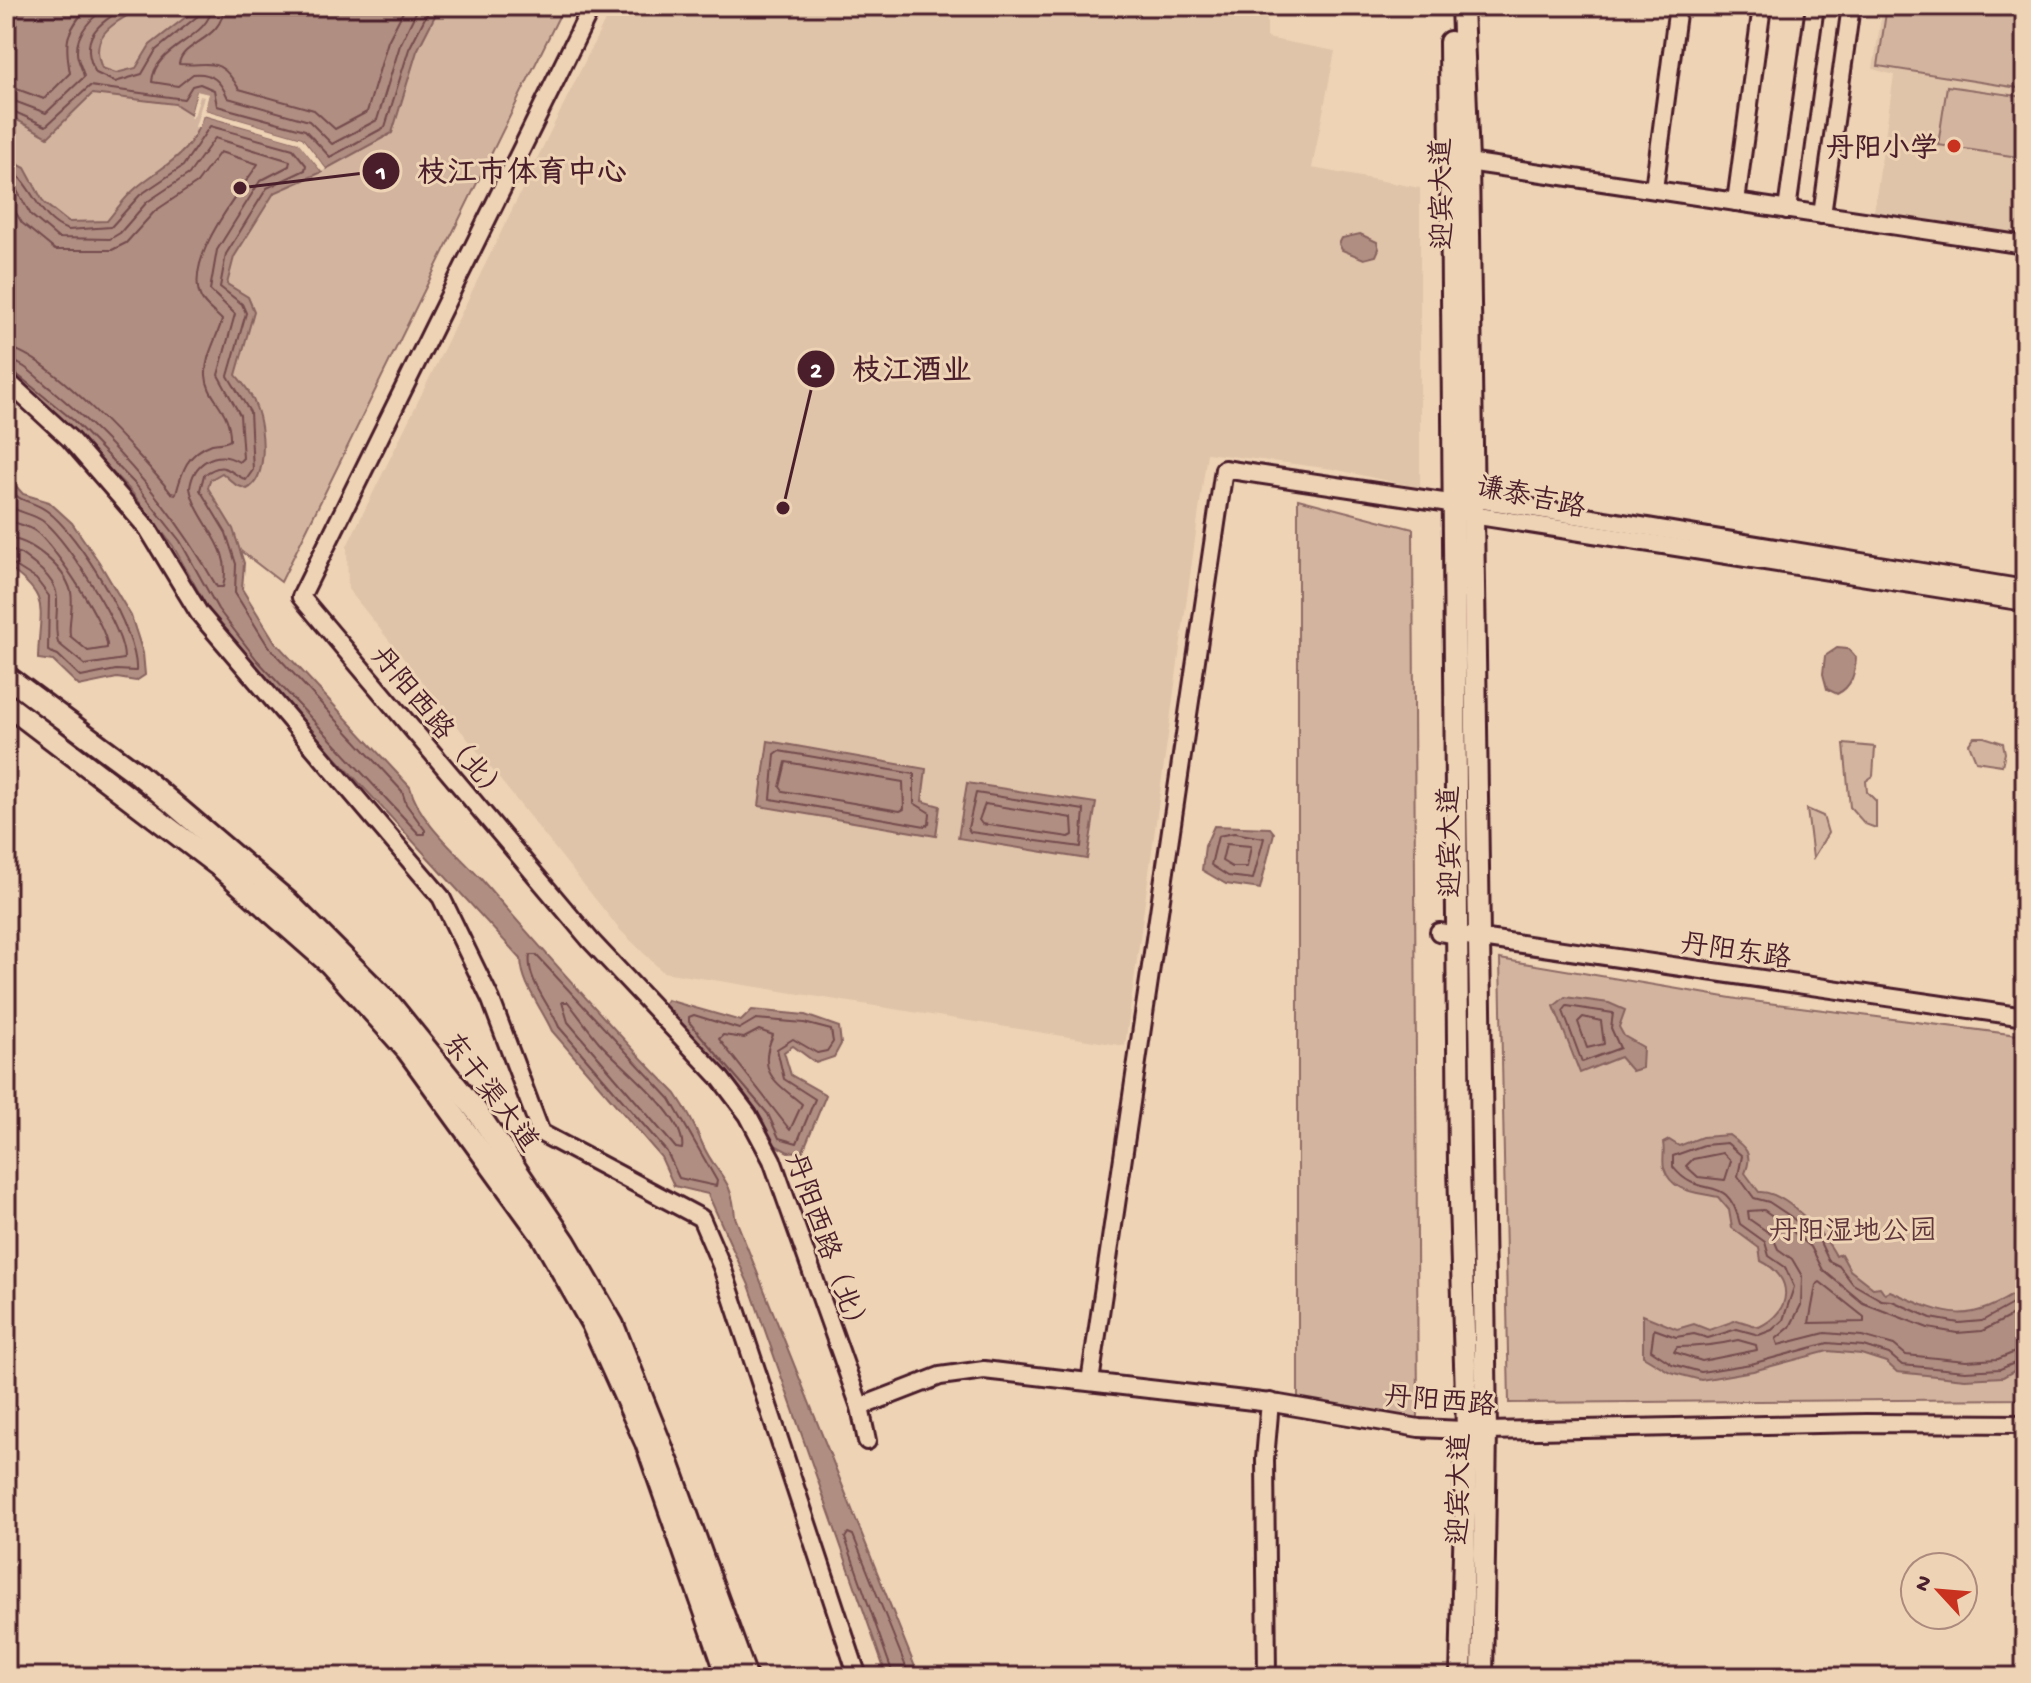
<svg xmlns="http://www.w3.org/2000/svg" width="2031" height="1683" font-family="'Gochi Hand','LXGW WenKai TC',sans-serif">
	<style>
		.built { fill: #e0c4a9 }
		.green { fill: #d3b59f; stroke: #8e6a65; stroke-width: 2 }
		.water { fill: #b08e81; stroke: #87625f; stroke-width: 2 }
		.pier { fill: #eed3b5 }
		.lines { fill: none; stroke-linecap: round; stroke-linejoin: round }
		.shore { stroke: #734b4d; stroke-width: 2 }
		.minor-casing { stroke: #4a1f2b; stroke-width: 22 }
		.major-casing { stroke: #4a1f2b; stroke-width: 26 }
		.minor { stroke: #eed3b5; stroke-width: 16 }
		.major { stroke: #eed3b5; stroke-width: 20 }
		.poi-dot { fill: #c8321e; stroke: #eed3b5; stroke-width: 3 }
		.labels { text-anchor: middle; stroke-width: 6; stroke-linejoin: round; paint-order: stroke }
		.poi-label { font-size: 28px; font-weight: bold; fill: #4a1f2b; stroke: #eed3b5; text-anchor: end }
		.street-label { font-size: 28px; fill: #4a1f2b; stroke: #eed3b5 }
		.park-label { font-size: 28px; fill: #5f363c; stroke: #eed3b5 }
		.leader { fill: none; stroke: #4a1f2b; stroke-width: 3 }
		.callout-dot { fill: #4a1f2b; stroke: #eed3b5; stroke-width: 3 }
		.mark-label { font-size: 24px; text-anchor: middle; font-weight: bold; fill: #fff }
		.callout-label { font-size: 30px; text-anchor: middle; font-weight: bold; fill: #4a1f2b; stroke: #eed3b5; stroke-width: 6; stroke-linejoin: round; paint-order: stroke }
	</style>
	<rect width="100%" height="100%" fill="#eed3b5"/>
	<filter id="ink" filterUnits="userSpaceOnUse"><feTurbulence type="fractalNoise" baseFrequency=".0125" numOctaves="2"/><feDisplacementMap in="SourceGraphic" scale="16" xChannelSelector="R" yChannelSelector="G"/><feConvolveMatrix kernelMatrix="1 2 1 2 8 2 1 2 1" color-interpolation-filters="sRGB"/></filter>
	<g filter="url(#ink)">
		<!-- built -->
		<g class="built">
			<polygon points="612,6 1267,6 1267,38 1335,51 1312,168 1420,188 1420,488 1333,469 1207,453 1125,1046 663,972 620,930 348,589 347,546"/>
			<polygon points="1883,6 2025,6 2025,239 1873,218 1894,75 1873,69"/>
		</g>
		<!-- green -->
		<g class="green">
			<polygon points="6,6 564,6 281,582 6,370"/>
			<polygon points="1887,6 2025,6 2025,89 1878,66"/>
			<polygon points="1947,86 2025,97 2025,158 1938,145"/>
			<polygon points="1298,499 1413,529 1418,1421 1298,1399"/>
			<polygon points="1974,737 1984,737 2003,743 2005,753 2002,765 1976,761 1969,744"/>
			<polygon points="1844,744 1875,747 1873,776 1866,781 1867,792 1876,801 1876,828 1865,824 1850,807"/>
			<polygon points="1807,809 1823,816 1828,833 1813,858"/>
			<polygon points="1500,959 1737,999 2025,1036 2025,1399 1509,1403"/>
		</g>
		<!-- water -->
		<g class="water">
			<path d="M6,6H144C117,22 87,33 102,68L116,73L136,68L150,45L200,6H440L417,51L392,133L326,169L302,138L204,110L208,95L197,92L191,114L175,104L92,94L48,137L6,114Z"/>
			<path d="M203,115L299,142L322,172L274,193L234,257L227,284L248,297L254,311L236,375C244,385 252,394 256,407C264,427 269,478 247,489L236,485L222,473L210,480L208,488L233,529L244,563L242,589L275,642L410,787C419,822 457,853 481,879C544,952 608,1025 676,1094C687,1110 695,1126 702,1143C716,1176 732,1175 735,1217L919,1677H887L749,1285L708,1194L674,1186L661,1157L552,1031C541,1006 522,986 521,959L252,666L211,614L173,546L130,490L67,426L6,375V158L25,168L44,203L68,222L107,221C116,210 125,197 136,188C166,163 191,156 203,115Z"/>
			<polygon points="1360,234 1377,242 1379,249 1376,256 1364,259 1342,250 1339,244 1342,238"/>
			<path d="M6,475L23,494L49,502L72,523L99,562L131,616L143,653L145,675L136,681L117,678L79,686L53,661L38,659C39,608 53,598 6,566Z"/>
			<path d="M1837,648L1848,649L1856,658C1855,673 1852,687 1837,694L1827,689L1823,674L1825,656Z"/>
			<polygon points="768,741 926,769 922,801 940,806 936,836 759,806"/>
			<polygon points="967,783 1096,803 1087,859 958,838"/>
			<polygon points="1214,826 1270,828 1274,833 1260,889 1226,884 1202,870 1205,846"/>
			<polygon points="1565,997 1609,1003 1625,1010 1619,1027 1624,1036 1643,1047 1642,1068 1632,1071 1620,1057 1580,1073 1554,1006"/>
			<polygon points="667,1000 741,1021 752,1010 805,1015 839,1027 841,1044 834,1057 816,1063 793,1046 784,1052 791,1075 826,1095 803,1151 788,1152 773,1144 762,1119 664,1005"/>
			<path d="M1729,1135C1745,1147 1754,1153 1745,1173L1759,1192C1784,1190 1826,1235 1836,1256L1841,1254L1850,1270L1873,1288L1880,1287L1885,1294L1890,1291C1951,1318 1967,1325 2025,1287V1365L2003,1377L1965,1379L1897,1372L1886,1362L1861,1354L1828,1351L1753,1371L1701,1380L1670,1372L1643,1356V1315L1677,1329L1694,1324L1709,1330L1737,1320L1759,1327C1793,1311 1794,1277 1761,1261L1759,1248L1732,1228L1729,1210L1718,1197C1699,1192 1672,1194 1664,1168C1662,1161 1665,1151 1663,1143L1669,1140L1679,1146L1702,1137Z"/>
		</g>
		<!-- pier -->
		<polygon class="pier" points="197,91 209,94 205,110 302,138 326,169 322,172 298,142 203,115 199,128 195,127 204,97 200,96 194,116 190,118"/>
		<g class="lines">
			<!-- shore -->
			<g class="shore">
				<path d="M128,6C98,23 77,38 96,73L115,82L142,74L156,50L199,15L202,6"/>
				<path d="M212,6C210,39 154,46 152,82L178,86L193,74C213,72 221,82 228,98L309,121L332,144L377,120L400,45L419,6"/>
				<path d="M224,6C223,41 182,41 179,64C209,67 219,54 239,89L314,110L335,129L367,112L388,41L406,6"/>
				<path d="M6,85L44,99L70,73C64,39 66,33 88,6"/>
				<path d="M6,98L46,113L84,77C83,69 77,61 77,52C76,32 93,16 109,6"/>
				<polyline points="6,108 46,126 90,86 184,99 192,86 200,84 214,90 217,106 305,130 330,157 385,127 409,49 431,6"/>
				<path d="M6,167C33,181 36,219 68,230L111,227L140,195L183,166L210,126L293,149L306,165L305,170L267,188L226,254L220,287L242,304L246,313L228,376L250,412L253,470L246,480C227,471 225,460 204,475L200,490L226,533L236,564L235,593L268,646L402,791L406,804L425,830V834H419L257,660L218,609L180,541L136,485L73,420L14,372L6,370"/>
				<path d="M6,178L12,182L31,215L58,238L110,239L120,233L147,202L189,174L215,138L290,161L289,166L260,181L217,250L210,290L235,314L218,375L240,415L243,458L239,462C216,448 193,463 190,488C197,525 234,545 223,587H217C174,510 119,446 51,389C38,379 23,361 6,360"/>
				<path d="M6,196L22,223L55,250H112L126,243L155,211L197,183L220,152L258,164C239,193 183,260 201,298C205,307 216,313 222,320C217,338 205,356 206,375C207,400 231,407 230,440C225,444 220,442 212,444C187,453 182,471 176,494L171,493C146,461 44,349 6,348"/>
				<path d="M6,486C21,504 30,499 47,511C78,533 139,633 136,671L116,670L81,677L58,655L48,651L49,596L36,579L6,560"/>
				<path d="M6,502C16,514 32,512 44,522C68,542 125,629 124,659L85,665L58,643C50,607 72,593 34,564C25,557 18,550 6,550"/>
				<path d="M6,519C15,524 27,525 35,531C53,543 110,629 107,648L88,651L70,636C68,622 74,607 71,592C65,568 31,539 6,538"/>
				<polygon points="779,751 914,774 914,803 930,813 929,824 925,826 771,799 775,754"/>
				<polygon points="786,762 903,782 904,809 900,811 783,791 780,787"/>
				<polygon points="976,793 1084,810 1081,847 970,832 968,828"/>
				<polygon points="985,804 1072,818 1073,835 1069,837 982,824 979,820"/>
				<polygon points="1234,833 1264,838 1253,879 1228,876 1211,865 1218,836"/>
				<polygon points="1226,844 1251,846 1247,867 1232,867 1222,861"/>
				<path d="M530,955H536L670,1099L717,1181L716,1186L679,1178L667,1152L559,1027C549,1003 526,980 530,955Z"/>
				<path d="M562,1002H568C578,1015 588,1029 599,1042C619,1065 688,1117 682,1149L676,1148L568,1022Z"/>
				<polygon points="1567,1006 1613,1013 1611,1028 1620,1048 1582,1062 1563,1011"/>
				<polygon points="694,1015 739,1029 756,1019 804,1023 831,1030 833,1042 827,1051 817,1053 793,1039 777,1049 784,1079 815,1099 797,1143 779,1138 768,1114 689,1022 689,1017"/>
				<polygon points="1583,1017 1601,1021 1604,1044 1587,1048 1578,1022"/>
				<path d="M759,1030L773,1035C756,1073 776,1082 802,1104L790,1130L719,1039L723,1035L744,1038Z"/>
				<polygon points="1723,1153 1731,1161 1725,1180 1698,1177 1686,1166 1693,1159"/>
				<polygon points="1820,1282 1864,1317 1864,1322 1809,1323 1816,1285"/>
				<path d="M2025,1297L1982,1321L1959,1323L1931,1318L1892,1301L1881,1300L1853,1284L1839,1266L1829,1261L1819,1240L1790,1216L1769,1202L1754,1198L1738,1176L1742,1156L1727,1143L1704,1145L1673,1156V1167C1701,1203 1727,1169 1740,1224L1765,1242L1769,1256L1785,1267L1794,1287L1783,1320L1772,1330L1759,1335L1737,1329L1708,1338L1694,1334L1676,1337L1654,1329L1651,1350L1672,1364L1701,1372L1751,1364L1828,1343L1863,1346L1889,1354L1902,1365L1965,1371L2000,1369L2025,1359"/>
				<polyline points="2025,1309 1982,1331 1957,1333 1928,1328 1863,1303 1823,1270 1811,1247 1784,1224 1764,1210 1748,1211 1749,1219 1772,1235 1778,1249 1792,1259 1802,1276 1801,1305 1790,1327 1776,1339 1778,1345 1825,1333 1862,1336 1894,1345 1906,1355 1966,1361 1998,1359 2025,1348"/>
				<path d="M1738,1340L1756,1345L1757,1350L1702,1361L1674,1352L1677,1347C1699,1347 1717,1345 1738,1340Z"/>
				<polyline points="894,1677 845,1538 848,1533 853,1535 910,1677"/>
			</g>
			<defs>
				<g id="minor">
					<polyline points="592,6 301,597 591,941 720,1078 748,1115 772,1160 860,1407 867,1441"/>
					<polyline points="1468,162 2025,245"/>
					<polyline points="1654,189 1678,6"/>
					<polyline points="1736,202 1762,6"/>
					<polyline points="1787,210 1815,6"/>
					<polyline points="1822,215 1851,6"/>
					<polyline points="6,380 70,439 148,529 199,613 441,897 491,1000 541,1133 701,1218 722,1267 858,1677"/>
					<polyline points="1464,501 1471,498 2025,589"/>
					<polyline points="1439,932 2025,1017"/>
					<polyline points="1090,1382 1224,469 1456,504 1472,515 2025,602"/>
					<polyline points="860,1407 940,1376 984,1370 1279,1404 1419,1428 1486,1431 1866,1423 2025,1424"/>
					<polyline points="1267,1677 1265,1459 1270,1402"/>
				</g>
				<g id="major">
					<polyline points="1462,6 1468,162 1486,1431 1482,1677"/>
					<polyline points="1450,42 1459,1168 1467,1429 1461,1677"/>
					<polyline points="6,676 138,774 288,902 391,1005 478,1113 565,1242 613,1325 669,1465 746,1677"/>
					<polyline points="6,704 220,867 330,964 407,1050 542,1236 592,1324 646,1443 728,1677"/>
				</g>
			</defs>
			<!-- minor casing -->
			<use href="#minor" class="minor-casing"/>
			<!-- major casing -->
			<use href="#major" class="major-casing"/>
			<!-- minor -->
			<use href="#minor" class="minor"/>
			<!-- major -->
			<use href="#major" class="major"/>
		</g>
	</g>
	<!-- markers -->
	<circle class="poi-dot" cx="1954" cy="146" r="8"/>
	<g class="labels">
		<!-- poi labels -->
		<g class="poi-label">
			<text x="1938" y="156">丹阳小学</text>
		</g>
		<!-- street labels -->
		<g class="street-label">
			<text transform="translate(1440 194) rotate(-91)" y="10">迎宾大道</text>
			<text transform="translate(1531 495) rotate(12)" y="10">谦泰吉路</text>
			<text transform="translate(441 724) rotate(50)" y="10">丹阳西路（北）</text>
			<text transform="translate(1448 842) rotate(-91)" y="10">迎宾大道</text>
			<text transform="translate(1736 949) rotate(8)" y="10">丹阳东路</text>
			<text transform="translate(492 1091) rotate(53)" y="10">东干渠大道</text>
			<text transform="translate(829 1245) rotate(70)" y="10">丹阳西路（北）</text>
			<text transform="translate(1440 1399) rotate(5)" y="10">丹阳西路</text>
			<text transform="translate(1457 1489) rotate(-89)" y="10">迎宾大道</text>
		</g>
		<!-- park labels -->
		<g class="park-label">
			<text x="1853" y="1239">丹阳湿地公园</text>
		</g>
	</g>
	<!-- callouts -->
	<path class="leader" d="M240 188L381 171M783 508L816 369"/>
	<g class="callout-dot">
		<circle cx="240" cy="188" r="8"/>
		<circle cx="783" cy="508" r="8"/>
		<circle cx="381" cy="171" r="20"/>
		<circle cx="816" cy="369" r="20"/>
	</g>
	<g class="mark-label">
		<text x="381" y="179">1</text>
		<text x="816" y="377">2</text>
	</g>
	<g class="callout-label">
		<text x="522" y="181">枝江市体育中心</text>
		<text x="912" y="379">枝江酒业</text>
	</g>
	<!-- margin -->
	<rect width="2031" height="1683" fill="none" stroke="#eed3b5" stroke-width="32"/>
	<rect x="16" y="16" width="1999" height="1651" fill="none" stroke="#4a1f2b" stroke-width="3" filter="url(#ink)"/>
	<!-- north arrow -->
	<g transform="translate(1939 1591) rotate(296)"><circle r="38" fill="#eed3b5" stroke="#ac8b7e" stroke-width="2"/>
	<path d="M0-6L14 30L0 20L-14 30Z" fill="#c8321e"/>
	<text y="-12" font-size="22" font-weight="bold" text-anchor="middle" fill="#4a1f2b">N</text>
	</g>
</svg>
